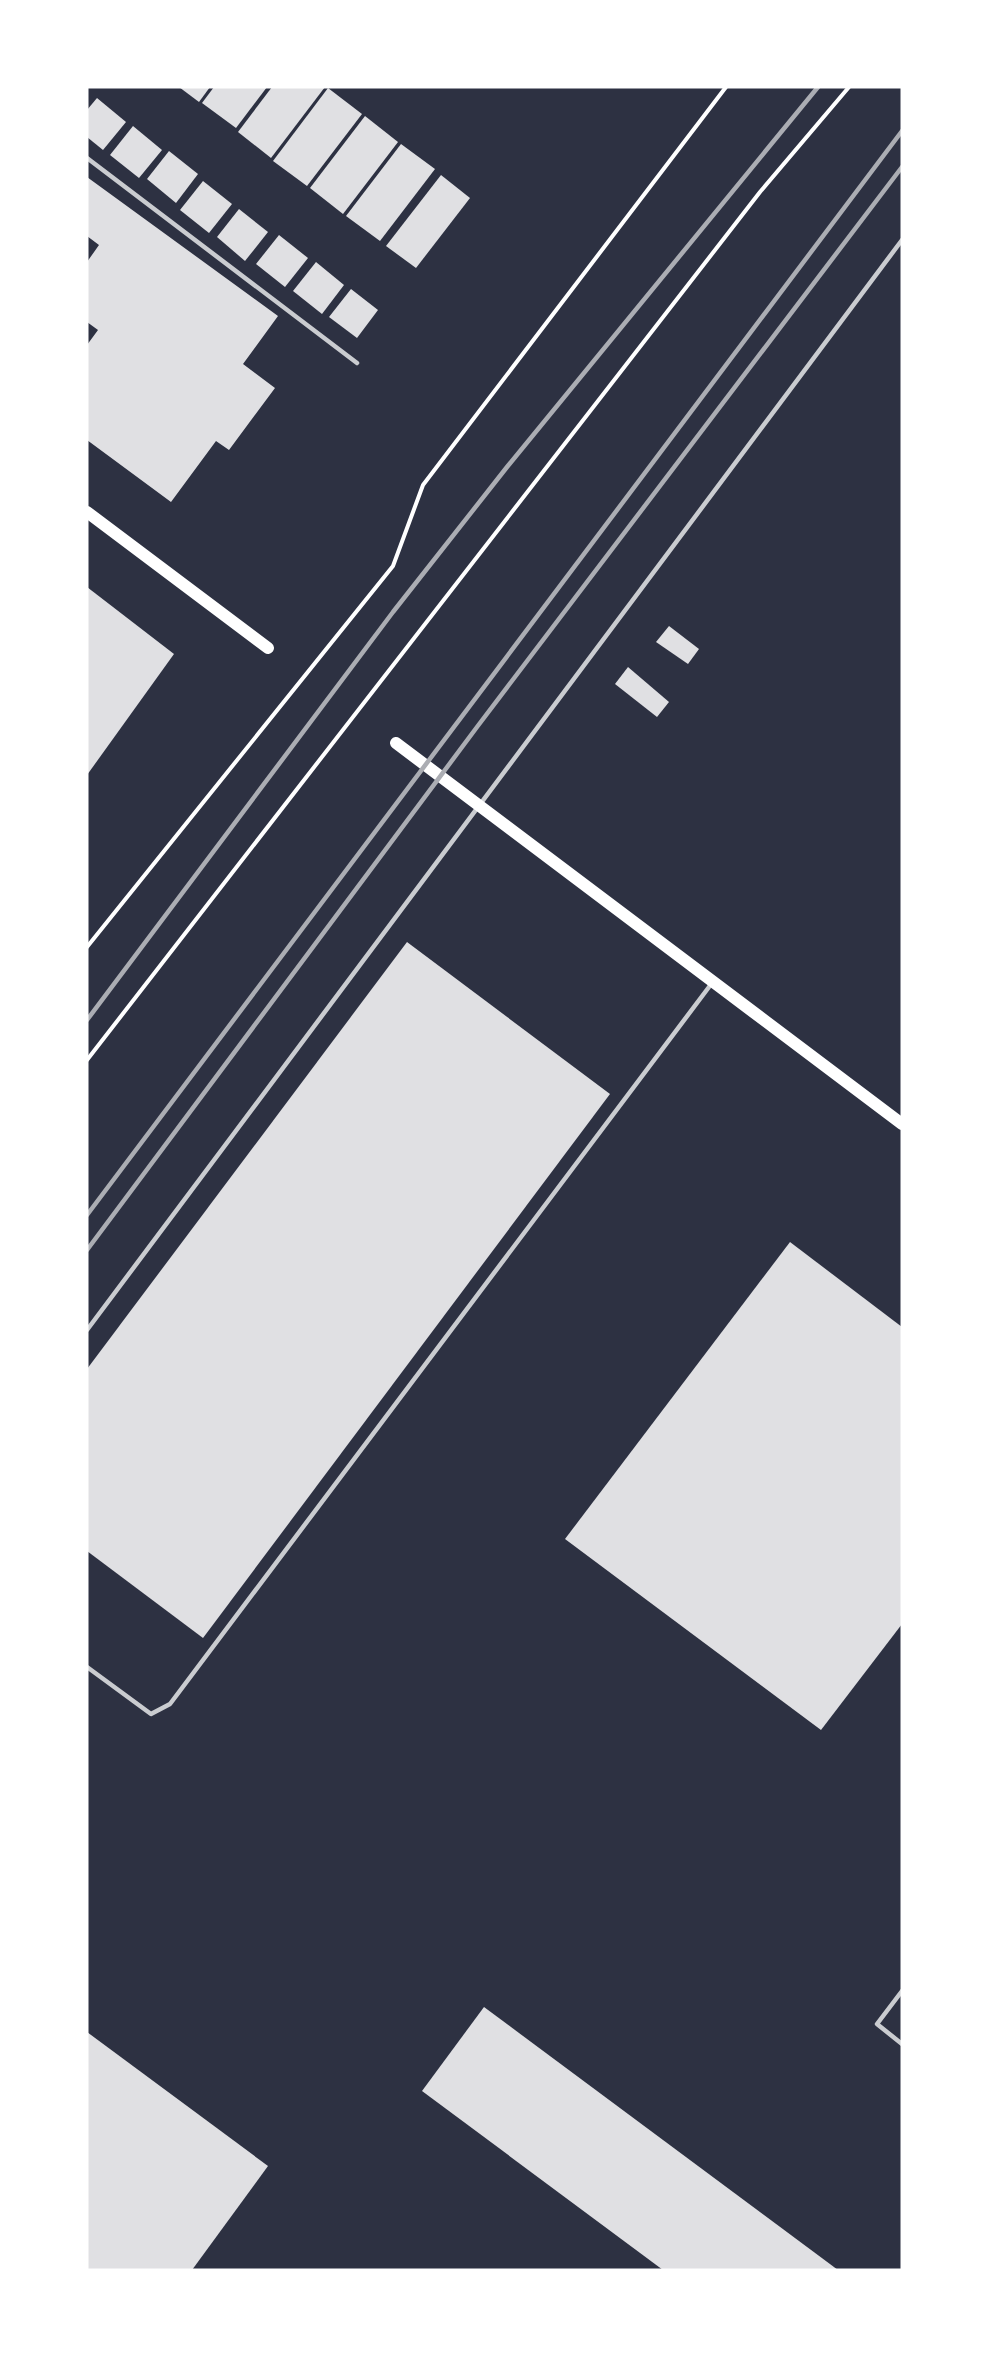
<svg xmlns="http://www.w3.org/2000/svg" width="989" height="2357" font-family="'Archivo Narrow',sans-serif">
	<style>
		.building { fill: #e0e0e3 }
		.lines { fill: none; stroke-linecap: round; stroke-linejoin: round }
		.path { stroke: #fff; stroke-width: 4 }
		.service { stroke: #caccd0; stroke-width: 4.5 }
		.secondary { stroke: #fff; stroke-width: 12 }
		.rail { stroke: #abadb3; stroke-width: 4.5 }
	</style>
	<rect width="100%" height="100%" fill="#2d3142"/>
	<!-- building -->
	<g class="building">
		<polygon points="179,87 210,87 199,102"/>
		<polygon points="214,87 267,87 236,128 202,103"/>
		<polygon points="272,87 325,87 271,158 238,132"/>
		<polygon points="328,88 362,114 307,186 273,161"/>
		<polygon points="97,98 126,122 103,150 87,137 87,110"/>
		<polygon points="365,116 398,142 343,214 310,188"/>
		<polygon points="133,126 162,150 139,178 110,155"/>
		<polygon points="401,144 435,169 380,241 346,216"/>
		<polygon points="169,151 198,174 176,203 147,179"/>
		<polygon points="441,175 470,198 416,268 386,246"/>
		<polygon points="87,177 278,316 243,364 275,388 229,450 216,441 171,502 87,440 87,345 98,330 87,322 87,262 99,245 87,236"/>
		<polygon points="203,181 232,204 209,233 180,210"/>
		<polygon points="239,209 268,232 245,261 217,237"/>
		<polygon points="279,235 308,258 285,287 256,264"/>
		<polygon points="316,262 344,285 322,314 293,291"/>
		<polygon points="351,289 378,310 357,338 329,317"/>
		<polygon points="87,587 174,654 87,775"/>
		<polygon points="669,626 699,649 688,664 656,642"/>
		<polygon points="628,667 669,702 657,717 615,684"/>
		<polygon points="407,942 610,1094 203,1638 87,1551 87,1369"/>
		<polygon points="790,1242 902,1327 902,1624 821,1730 565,1539"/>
		<polygon points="484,2007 838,2270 663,2270 422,2091"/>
		<polygon points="87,2032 268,2166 192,2270 87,2270"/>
	</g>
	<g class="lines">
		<!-- path -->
		<g class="path">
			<polyline points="87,947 393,566 423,485 726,87"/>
			<polyline points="87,1060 760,192 849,87"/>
		</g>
		<!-- service -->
		<g class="service">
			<polyline points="87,158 357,363"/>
			<polyline points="87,1330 902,240"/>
			<polyline points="87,1667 151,1714 170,1704 712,983"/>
			<polyline points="902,1991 877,2024 902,2044"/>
		</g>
		<!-- secondary -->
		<g class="secondary">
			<polyline points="87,512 268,648"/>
			<polyline points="396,743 902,1124"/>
		</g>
		<!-- rail -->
		<g class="rail">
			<polyline points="87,1020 393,612 507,467 818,87"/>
			<polyline points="87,1215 902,131"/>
			<polyline points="87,1250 477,727 902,167"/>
		</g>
	</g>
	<!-- border -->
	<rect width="989" height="2357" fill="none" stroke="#ffffff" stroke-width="177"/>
</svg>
